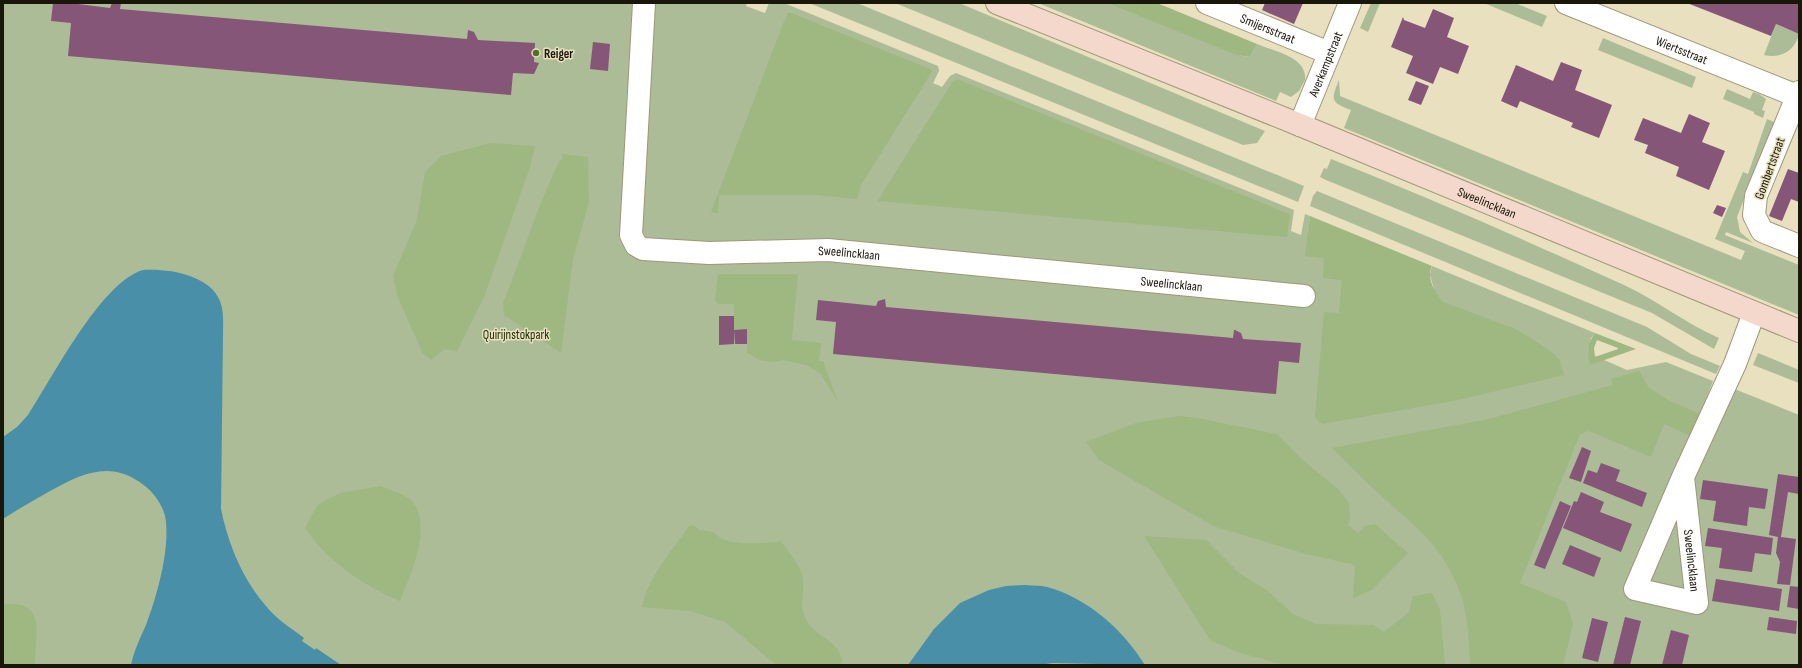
<svg xmlns="http://www.w3.org/2000/svg" width="1802" height="668" font-family="'Sofia Sans Condensed',sans-serif">
	<style>
		.green { fill: #abbc97; fill-rule: evenodd }
		.forest { fill: #9fb781; fill-rule: evenodd }
		.water { fill: #498fa7 }
		.building { fill: #865678 }
		.lines { fill: none; stroke-linecap: round; stroke-linejoin: round }
		.street-casing { stroke: #9f9778; stroke-width: 24 }
		.secondary-casing { stroke: #9f9778; stroke-width: 24 }
		.street { stroke: #fff; stroke-width: 22 }
		.secondary { stroke: #f4d8cb; stroke-width: 22 }
		.poi-dot { fill: #4f7027; stroke: #e9e0bf; stroke-width: 1.5 }
		.labels { text-anchor: middle; stroke-width: 3; stroke-linejoin: round; paint-order: stroke }
		.street-label { font-size: 13px; fill: #19160a; stroke: #e9e0bf }
		.poi-label { font-size: 13px; font-weight: bold; fill: #19160a; stroke: #e9e0bf; text-anchor: start }
		.park-label { font-size: 13px; fill: #202f06; stroke: #e9e0bf }
	</style>
	<rect width="100%" height="100%" fill="#e9e0bf"/>
	<!-- green -->
	<g class="green">
		<path d="M3,3H747L746,6L765,13L769,3H784L938,66L939,71L933,83L942,87L950,76L956,73L1294,210L1291,231L1301,235L1305,214L1310,216L1308,238L1434,289L1430,275L1432,266L1595,333L1591,338L1588,353L1627,370L1666,362L1713,381L1705,402L1723,410L1732,388L1799,415V665H3ZM788,11L932,70H933L926,80L784,22ZM955,79L1289,214L1288,229Z"/>
		<polygon points="809,3 857,3 1304,186 1298,202"/>
		<polygon points="895,3 959,3 1265,131 1257,143 1243,145"/>
		<path d="M1038,3H1106L1242,56L1250,57L1257,44C1273,51 1308,57 1305,80L1299,91L1291,97L1280,92L1276,101Z"/>
		<polygon points="1371,3 1380,3 1368,32 1360,28"/>
		<polygon points="1484,3 1515,3 1547,16 1542,27"/>
		<path d="M1776,24L1799,34C1795,50 1782,59 1764,55Z"/>
		<polygon points="1603,38 1696,77 1692,88 1598,50"/>
		<path d="M1339,80L1340,96L1741,260L1745,251L1715,239L1743,172L1748,174L1767,119L1774,122L1737,217L1740,232L1753,243L1726,232L1725,235L1799,265V315L1344,128L1351,110C1330,102 1331,100 1339,80Z"/>
		<polygon points="1727,89 1750,99 1753,92 1759,94 1766,99 1762,110 1765,111 1763,118 1754,114 1754,112 1723,99"/>
		<path d="M1331,159C1430,198 1527,241 1624,285C1657,300 1686,324 1719,338L1714,349L1652,313L1326,180L1320,177L1324,168L1327,169Z"/>
		<polygon points="1317,191 1647,327 1691,354 1720,366 1716,374 1310,206 1313,196"/>
		<polygon points="1758,353 1799,370 1799,383 1753,365"/>
	</g>
	<!-- forest -->
	<g class="forest">
		<polygon points="1106,3 1157,3 1257,44 1250,57 1237,55"/>
		<polygon points="788,11 933,70 861,185 857,199 815,195 719,195 718,213 711,212"/>
		<polygon points="957,79 1290,214 1287,237 878,201 883,192 953,81"/>
		<polygon points="490,143 535,146 530,167 484,297 457,351 444,349 431,360 423,354 397,295 393,276 417,220 425,172 441,156"/>
		<path d="M562,154L588,157L589,202L573,259L561,353L504,315L503,303C523,255 537,206 560,160H562Z"/>
		<path d="M1310,216L1432,266C1426,278 1435,293 1443,302L1513,328L1531,338L1554,354L1560,361L1564,375L1453,401L1322,424L1315,417L1324,312L1339,313L1342,280L1323,278L1324,258L1305,256Z"/>
		<polygon points="718,274 798,274 792,340 821,343 819,361 823,361 838,402 821,374 806,365 783,360 774,362 759,360 750,354 747,354 747,330 734,330 734,344 734,304 718,304 715,300"/>
		<path d="M1595,333L1636,349L1590,365C1587,352 1587,344 1595,333ZM1597,340L1618,348V349L1595,357L1594,348Z"/>
		<path d="M1639,371L1649,388L1670,401L1700,414L1691,436L1664,424L1651,457L1589,431L1580,434L1520,583L1566,602L1573,624L1563,665H1470C1469,640 1468,613 1459,590C1442,544 1412,524 1378,493C1362,478 1347,463 1332,448L1489,419L1613,385L1611,379Z"/>
		<polygon points="1179,416 1197,418 1277,434 1304,461 1338,489 1349,503 1350,518 1348,525 1358,533 1365,526 1375,524 1408,553 1372,590 1353,598 1355,565 1306,554 1213,526 1099,460 1086,442 1136,423"/>
		<path d="M381,486C388,489 408,496 412,501C433,528 411,573 400,601C363,585 328,562 305,528L318,504L341,493Z"/>
		<path d="M693,525L700,530L714,532C723,547 765,544 781,541C787,550 800,565 802,575C807,593 796,603 808,623C818,637 840,642 842,661L839,665H776L725,622L690,611L642,607C648,577 672,551 689,526Z"/>
		<polygon points="1144,536 1206,540 1239,573 1268,591 1293,614 1316,624 1373,625 1384,632 1409,612 1413,596 1432,593 1440,610 1445,665 1285,665 1237,652 1210,640"/>
		<path d="M3,604C48,600 35,635 35,665H3Z"/>
	</g>
	<!-- water -->
	<g class="water">
		<path d="M143,270C168,268 210,275 220,301C224,311 223,323 223,333L221,509C228,543 242,579 266,606C276,619 291,628 304,638L302,641L315,650L316,648L341,665H131C134,651 140,638 146,625C157,596 169,553 166,522C165,508 155,494 145,486C112,459 82,473 50,491C34,500 18,509 3,519V437L17,427L28,415C53,377 101,282 143,270Z"/>
		<path d="M1025,585C1032,586 1040,585 1047,587C1088,598 1123,630 1145,665L1053,663L1039,665H908L934,629L960,603L989,590L1006,586Z"/>
	</g>
	<!-- building -->
	<g class="building">
		<polygon points="53,3 70,3 110,8 112,3 121,3 120,9 467,39 468,30 474,32 478,40 535,43 534,62 539,63 534,74 513,73 511,95 68,56 71,23 51,21"/>
		<polygon points="1265,3 1303,3 1294,24 1262,10"/>
		<polygon points="1687,3 1799,3 1799,34 1776,24 1771,36"/>
		<polygon points="1433,9 1454,18 1447,37 1469,46 1458,74 1440,67 1433,84 1406,73 1413,56 1391,47 1403,17 1404,20 1425,28"/>
		<polygon points="593,42 610,44 608,71 590,69"/>
		<polygon points="1561,62 1582,70 1575,90 1612,105 1599,138 1571,127 1573,123 1520,101 1517,108 1501,101 1516,65 1553,81"/>
		<polygon points="1416,81 1429,86 1421,105 1408,100"/>
		<polygon points="1689,114 1710,123 1702,142 1725,151 1709,190 1676,176 1679,167 1645,153 1648,145 1634,140 1643,118 1681,133"/>
		<polygon points="1788,169 1799,173 1799,202 1791,199 1782,221 1769,216"/>
		<polygon points="1717,205 1726,208 1722,217 1713,213"/>
		<polygon points="885,299 886,307 1233,338 1234,330 1235,330 1241,333 1243,339 1301,343 1299,363 1279,361 1276,394 833,354 836,322 816,320 818,300 876,306 878,301"/>
		<polygon points="719,316 734,316 734,344 719,345"/>
		<polygon points="747,329 747,344 735,344 734,330"/>
		<polygon points="1582,447 1591,451 1581,482 1569,478"/>
		<polygon points="1601,463 1620,470 1616,481 1647,493 1642,507 1583,483 1588,470 1597,473"/>
		<polygon points="1778,474 1799,477 1799,494 1788,492 1781,537 1796,539 1790,585 1777,584 1780,562 1776,553 1778,537 1769,535"/>
		<polygon points="1703,480 1768,489 1765,509 1749,507 1747,526 1713,521 1716,501 1700,499"/>
		<polygon points="1581,492 1604,502 1600,512 1632,524 1621,552 1563,528 1574,501 1577,502"/>
		<polygon points="1560,501 1571,506 1545,569 1534,565"/>
		<polygon points="1708,528 1773,538 1771,555 1755,553 1752,572 1719,568 1722,548 1705,546"/>
		<polygon points="1570,545 1601,558 1594,577 1562,564"/>
		<polygon points="1716,579 1782,589 1779,611 1712,601"/>
		<polygon points="1790,586 1799,587 1799,609 1787,607"/>
		<polygon points="1625,617 1641,621 1630,665 1613,665"/>
		<polygon points="1769,617 1797,621 1796,634 1767,630"/>
		<polygon points="1592,618 1608,622 1598,662 1582,658"/>
		<polygon points="1671,630 1689,635 1682,665 1662,665"/>
	</g>
	<g class="lines">
		<defs>
			<g id="street">
				<path id="s1" d="M644,3L631,235L636,245L643,249L709,253L828,250L1304,296"/>
				<path id="s2" d="M1207,3L1329,53"/>
				<path id="s3" d="M1566,3L1797,96"/>
				<polyline points="1799,92 1756,196 1754,215 1762,231 1799,246"/>
				<path id="s4" d="M1300,125L1350,3"/>
				<path id="s5" d="M1683,477L1697,603L1635,589L1683,477L1735,364L1754,313"/>
			</g>
			<g id="secondary">
				<path id="s6" d="M997,3L1300,125L1799,331"/>
			</g>
		</defs>
		<!-- street casing -->
		<use href="#street" class="street-casing"/>
		<!-- secondary casing -->
		<use href="#secondary" class="secondary-casing"/>
		<!-- street -->
		<use href="#street" class="street"/>
		<!-- secondary -->
		<use href="#secondary" class="secondary"/>
	</g>
	<!-- markers -->
	<circle class="poi-dot" cx="536" cy="53" r="4"/>
	<g class="labels">
		<!-- street labels -->
		<g class="street-label">
			<text dy="5" stroke="none"><textPath href="#s2" startOffset="66">Smijersstraat</textPath></text>
			<text dy="5" stroke="none"><textPath href="#s3" startOffset="125">Wiertsstraat</textPath></text>
			<text dy="5" stroke="none"><textPath href="#s4" startOffset="66">Averkampstraat</textPath></text>
			<text transform="translate(1769 168) rotate(-70)" y="5">Gombertstraat</text>
			<text dy="5" stroke="none"><textPath href="#s6" startOffset="529">Sweelincklaan</textPath></text>
			<text dy="5" stroke="none"><textPath href="#s1" startOffset="458">Sweelincklaan</textPath></text>
			<text dy="5" stroke="none"><textPath href="#s1" startOffset="782">Sweelincklaan</textPath></text>
			<text dy="5" stroke="none"><textPath href="#s5" startOffset="84">Sweelincklaan</textPath></text>
		</g>
		<!-- poi labels -->
		<g class="poi-label">
			<text x="544" y="58">Reiger</text>
		</g>
		<!-- park labels -->
		<g class="park-label">
			<text x="516" y="339">Quirijnstokpark</text>
		</g>
	</g>
	<!-- border -->
	<rect width="1802" height="668" fill="none" stroke="#19160a" stroke-width="8"/>
</svg>
